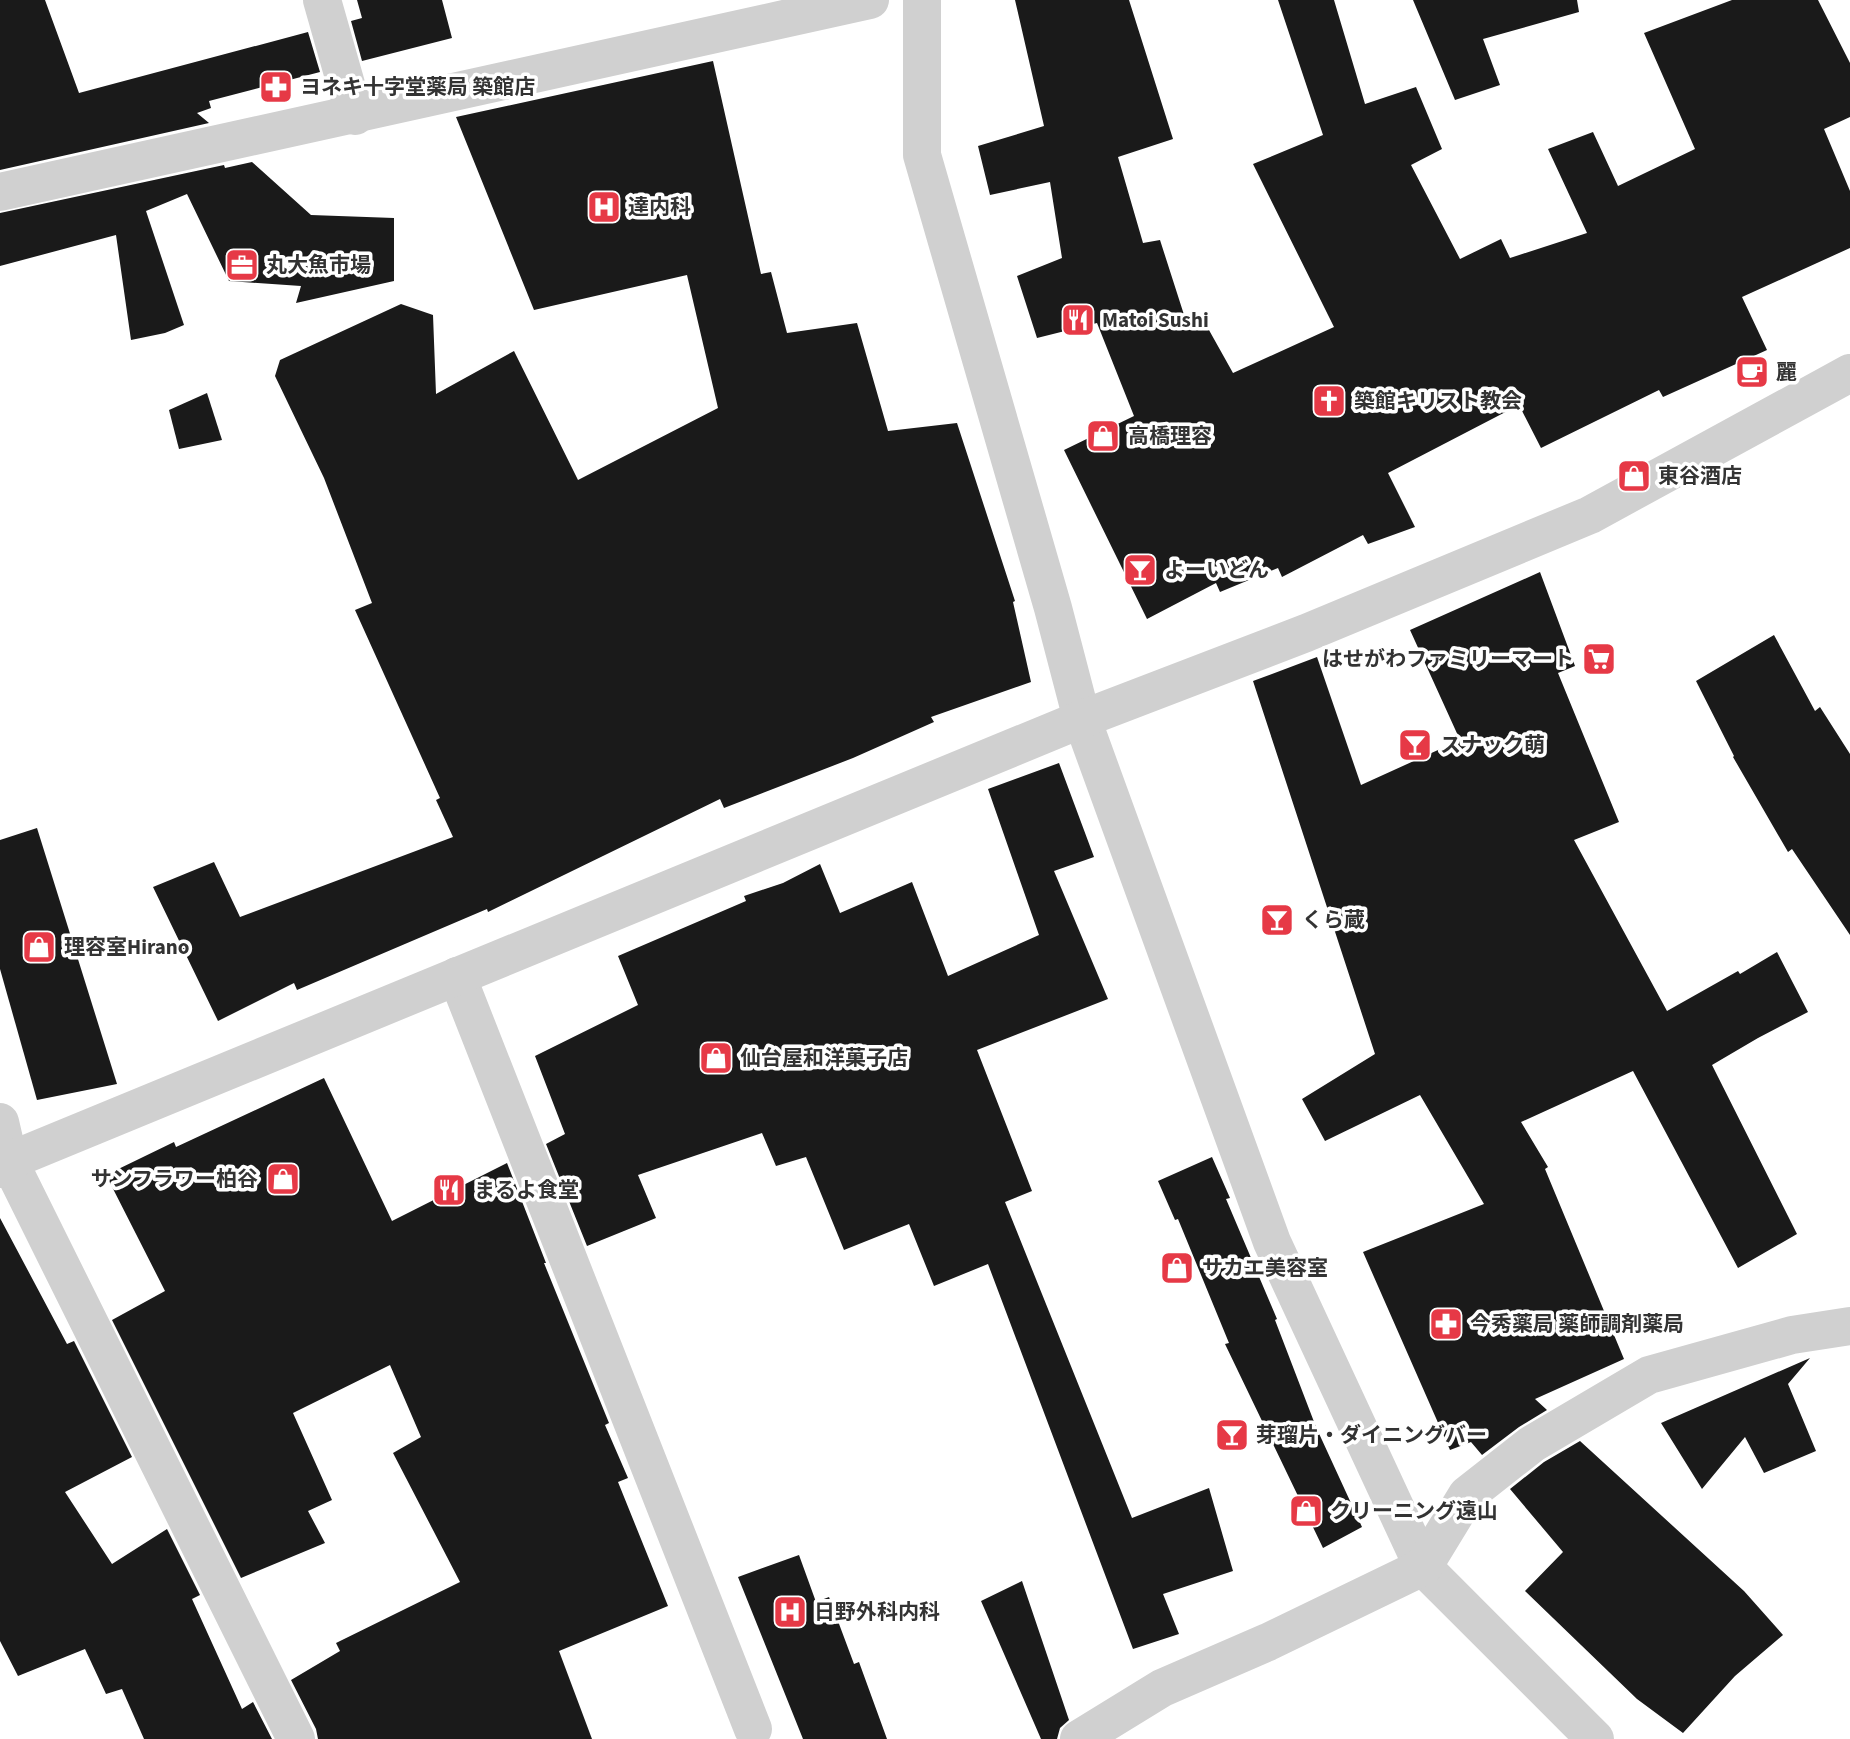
<svg xmlns="http://www.w3.org/2000/svg" width="1850" height="1739" font-family="'Source Sans 3','Noto Sans JP',sans-serif">
	<style>
		.building { fill: #1a1a1a }
		.lines { fill: none; stroke-linecap: round; stroke-linejoin: round }
		.minor { stroke: #d0d0d0; stroke-width: 38 }
		.labels { text-anchor: middle; stroke-width: 7; stroke-linejoin: round; paint-order: stroke }
		.poi-label { font-size: 21px; font-weight: bold; fill: #333; stroke: #fff; text-anchor: start }
	</style>
	<rect width="100%" height="100%" fill="#fff"/>
	<!-- building -->
	<g class="building">
		<polygon points="0,0 45,0 79,93 308,32 320,72 209,101 211,108 197,113 209,123 0,170"/>
		<polygon points="357,0 442,0 452,38 362,61 351,21 362,18"/>
		<polygon points="1015,0 1129,0 1173,139 1118,157 1143,243 1160,240 1186,321 1200,314 1233,373 1334,327 1253,164 1323,135 1278,0 1334,0 1365,104 1416,87 1442,149 1411,165 1460,259 1501,239 1510,258 1587,233 1548,149 1593,132 1618,186 1695,149 1644,33 1732,0 1818,0 1850,63 1850,117 1824,129 1850,191 1850,248 1742,297 1767,350 1663,397 1659,390 1541,448 1519,405 1388,473 1415,527 1368,544 1363,535 1282,577 1278,568 1220,592 1216,583 1147,619 1064,450 1134,416 1097,323 1037,338 1017,276 1062,258 1050,182 990,195 978,146 1044,126"/>
		<polygon points="1413,0 1577,0 1579,12 1483,39 1500,85 1455,100"/>
		<polygon points="713,61 761,274 771,272 787,333 857,323 888,431 957,423 1015,601 1013,602 1031,682 931,717 934,722 853,758 724,808 720,799 488,912 487,909 297,990 294,983 218,1021 153,887 214,862 240,917 453,837 436,800 440,798 355,610 372,603 324,478 275,376 280,360 401,304 433,315 436,394 514,351 578,480 718,408 687,275 534,310 456,117"/>
		<polygon points="252,162 311,215 394,218 394,281 296,303 301,286 229,281 187,194 146,211 184,325 165,333 131,340 116,235 0,266 0,213 224,165 225,168"/>
		<polygon points="207,393 222,440 179,449 169,410"/>
		<polygon points="1540,572 1575,666 1558,673 1619,822 1574,840 1667,1011 1738,971 1740,974 1777,952 1808,1012 1758,1038 1712,1065 1797,1234 1738,1268 1633,1071 1521,1122 1548,1167 1545,1169 1624,1359 1535,1399 1547,1410 1519,1427 1482,1455 1471,1442 1450,1450 1363,1252 1484,1204 1420,1095 1325,1141 1302,1099 1375,1054 1253,681 1317,657 1361,785 1460,740 1410,630"/>
		<polygon points="1774,635 1815,711 1820,707 1850,754 1850,935 1792,849 1788,852 1733,757 1734,756 1696,681"/>
		<polygon points="1059,763 1094,857 1054,871 1108,999 977,1050 1032,1191 1005,1202 1132,1518 1209,1488 1233,1571 1163,1594 1179,1634 1133,1649 988,1264 934,1286 909,1224 844,1250 806,1157 776,1166 762,1133 638,1175 656,1218 587,1246 546,1144 565,1134 535,1056 638,1005 618,956 746,901 744,896 783,883 820,864 840,913 912,882 948,976 1039,935 988,789"/>
		<polygon points="37,828 117,1084 37,1100 0,969 0,840"/>
		<polygon points="324,1078 392,1221 507,1163 546,1263 544,1263 609,1423 605,1425 628,1478 618,1482 668,1606 559,1651 592,1739 318,1739 316,1729 291,1680 340,1651 336,1643 460,1582 393,1453 421,1437 390,1365 293,1413 332,1500 308,1511 325,1543 241,1578 112,1320 165,1291 106,1175 174,1142 176,1147"/>
		<polygon points="1212,1157 1230,1198 1226,1199 1277,1319 1275,1320 1316,1427 1362,1527 1323,1548 1225,1344 1229,1343 1178,1219 1175,1220 1158,1181"/>
		<polygon points="0,1218 67,1344 74,1341 132,1457 65,1492 112,1564 167,1529 200,1595 192,1599 242,1709 253,1702 272,1739 144,1739 122,1689 106,1694 85,1649 18,1676 0,1641"/>
		<polygon points="1810,1358 1788,1384 1816,1451 1764,1473 1745,1437 1702,1489 1661,1423"/>
		<polygon points="1580,1441 1744,1591 1783,1635 1735,1676 1683,1733 1637,1699 1525,1591 1563,1552 1510,1489 1544,1462"/>
		<polygon points="799,1555 816,1602 829,1597 854,1664 859,1662 887,1739 803,1739 738,1577"/>
		<polygon points="1022,1581 1069,1720 1060,1728 1057,1739 1041,1739 981,1601"/>
	</g>
	<g class="lines">
		<!-- minor -->
		<g class="minor">
			<polyline points="322,0 355,116"/>
			<polyline points="922,0 922,155 1053,608 1082,719 1272,1242 1423,1567 1595,1739"/>
			<polyline points="0,192 870,0"/>
			<polyline points="457,976 753,1729"/>
			<polyline points="0,1122 9,1161 296,1739"/>
			<polyline points="0,1169 9,1161 1082,719 1306,633 1590,515 1850,373"/>
			<polyline points="1079,1739 1162,1688 1268,1642 1423,1567 1467,1495 1532,1444 1649,1375 1792,1335 1850,1326"/>
		</g>
	</g>
	<!-- icons -->
	<defs>
		<symbol id="pharmacy-square" viewBox="-11 -11 22 22"><rect x="-9" y="-9" width="18" height="18" rx="4" fill="#e63946" stroke="#fff"/><path d="M-2-6h4v4h4v4h-4v4h-4v-4h-4v-4h4Z" fill="#fff"/></symbol>
		<symbol id="hospital-square" viewBox="-11 -11 22 22"><rect x="-9" y="-9" width="18" height="18" rx="4" fill="#e63946" stroke="#fff"/><path d="M-5-5h3v3.5h4V-5h3V5h-3V1.5h-4V5h-3Z" fill="#fff"/></symbol>
		<symbol id="office-square" viewBox="-11 -11 22 22"><rect x="-9" y="-9" width="18" height="18" rx="4" fill="#e63946" stroke="#fff"/><path d="M-6-3h4V-5.5h4V-3h4V5H-6ZM-1-4.5V-3h2v-1.5ZM-6 0V1H6V0Z" fill="#fff"/></symbol>
		<symbol id="restaurant-square" viewBox="-11 -11 22 22"><rect x="-9" y="-9" width="18" height="18" rx="4" fill="#e63946" stroke="#fff"/><path d="M-5-6h1v4h1v-4h1v4h1v-4h1v5L-1.5 .5V6h-2V.5L-5-1ZM5-6V6H3V1.5H1.5Q1.5-4 5-6Z" fill="#fff"/></symbol>
		<symbol id="cafe-square" viewBox="-11 -11 22 22"><rect x="-9" y="-9" width="18" height="18" rx="4" fill="#e63946" stroke="#fff"/><path d="M-5.5-4.5H6V0H3Q3 3.5 0 3.5H-2.5Q-5.5 3.5-5.5 0ZM3-3.2v2h1.7v-2ZM-6 4.5H4V6H-6Z" fill="#fff"/></symbol>
		<symbol id="church-square" viewBox="-11 -11 22 22"><rect x="-9" y="-9" width="18" height="18" rx="4" fill="#e63946" stroke="#fff"/><path d="M-1.2-6h2.4v3.5h3.3v2.4h-3.3V6h-2.4V-.1h-3.3v-2.4h3.3Z" fill="#fff"/></symbol>
		<symbol id="shop-square" viewBox="-11 -11 22 22"><rect x="-9" y="-9" width="18" height="18" rx="4" fill="#e63946" stroke="#fff"/><path d="M-5-2.5h2.3a2.7 3.5 0 0 1 5.4 0H5L5.5 6h-11ZM-1.5-2.5h3a1.5 2.3 0 0 0-3 0Z" fill="#fff"/></symbol>
		<symbol id="bar-square" viewBox="-11 -11 22 22"><rect x="-9" y="-9" width="18" height="18" rx="4" fill="#e63946" stroke="#fff"/><path d="M-6-5H6L.8 .8V4.5H3.5V6h-7V4.5H-.8V.8Z" fill="#fff"/></symbol>
		<symbol id="supermarket-square" viewBox="-11 -11 22 22"><rect x="-9" y="-9" width="18" height="18" rx="4" fill="#e63946" stroke="#fff"/><path d="M-6-5.5h2.5l.6 2H6L4.5 2H-2.5L-4.4-4H-6ZM-1.5 3.2a1.3 1.3 0 1 0 .1 0ZM3 3.2a1.3 1.3 0 1 0 .1 0Z" fill="#fff"/></symbol>
	</defs>
	<g fill-rule="evenodd">
		<use href="#pharmacy-square" x="257" y="68" width="38" height="38"/>
		<use href="#hospital-square" x="585" y="188" width="38" height="38"/>
		<use href="#office-square" x="223" y="246" width="38" height="38"/>
		<use href="#restaurant-square" x="1059" y="301" width="38" height="38"/>
		<use href="#cafe-square" x="1733" y="353" width="38" height="38"/>
		<use href="#church-square" x="1310" y="382" width="38" height="38"/>
		<use href="#shop-square" x="1084" y="417" width="38" height="38"/>
		<use href="#shop-square" x="1615" y="457" width="38" height="38"/>
		<use href="#bar-square" x="1121" y="551" width="38" height="38"/>
		<use href="#supermarket-square" x="1580" y="640" width="38" height="38"/>
		<use href="#bar-square" x="1396" y="726" width="38" height="38"/>
		<use href="#bar-square" x="1258" y="901" width="38" height="38"/>
		<use href="#shop-square" x="20" y="928" width="38" height="38"/>
		<use href="#shop-square" x="697" y="1039" width="38" height="38"/>
		<use href="#shop-square" x="264" y="1160" width="38" height="38"/>
		<use href="#restaurant-square" x="430" y="1171" width="38" height="38"/>
		<use href="#shop-square" x="1158" y="1249" width="38" height="38"/>
		<use href="#pharmacy-square" x="1427" y="1305" width="38" height="38"/>
		<use href="#bar-square" x="1213" y="1416" width="38" height="38"/>
		<use href="#shop-square" x="1287" y="1492" width="38" height="38"/>
		<use href="#hospital-square" x="771" y="1593" width="38" height="38"/>
	</g>
	<g class="labels">
		<!-- poi labels -->
		<g class="poi-label">
			<text x="300" y="94">ヨネキ十字堂薬局 築館店</text>
			<text x="628" y="214">達内科</text>
			<text x="266" y="272">丸大魚市場</text>
			<text x="1102" y="327">Matoi Sushi</text>
			<text x="1776" y="379">麗</text>
			<text x="1354" y="408">築館キリスト教会</text>
			<text x="1128" y="443">高橋理容</text>
			<text x="1658" y="483">東谷酒店</text>
			<text x="1164" y="577">よーいどん</text>
			<text x="1574" y="666" text-anchor="end">はせがわファミリーマート</text>
			<text x="1440" y="752">スナック萌</text>
			<text x="1302" y="927">くら蔵</text>
			<text x="64" y="954">理容室Hirano</text>
			<text x="740" y="1065">仙台屋和洋菓子店</text>
			<text x="258" y="1186" text-anchor="end">サンフラワー柏谷</text>
			<text x="474" y="1197">まるよ食堂</text>
			<text x="1202" y="1275">サカエ美容室</text>
			<text x="1470" y="1331">今秀薬局 薬師調剤薬局</text>
			<text x="1256" y="1442">芽瑠片・ダイニングバー</text>
			<text x="1330" y="1518">クリーニング遠山</text>
			<text x="814" y="1619">日野外科内科</text>
		</g>
	</g>
</svg>
